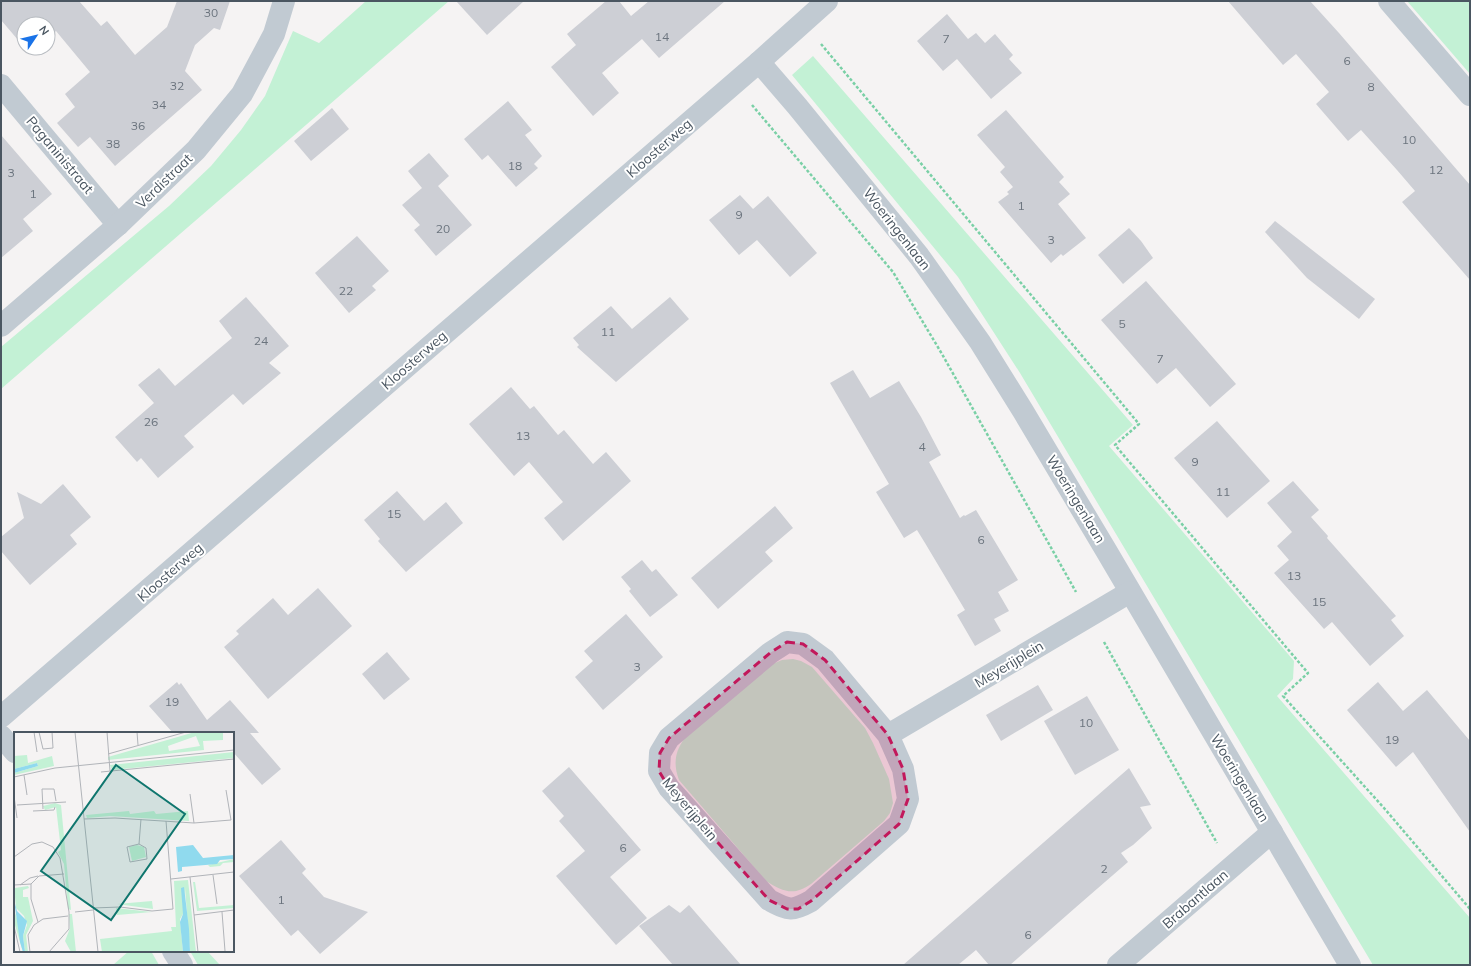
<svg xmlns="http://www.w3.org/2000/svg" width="1471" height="966" font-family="Mulish,sans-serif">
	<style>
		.green { fill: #c3f1d5 }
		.building { fill: #cdcfd5 }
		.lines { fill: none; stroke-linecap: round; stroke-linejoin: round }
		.path { stroke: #7ad0a6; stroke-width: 2.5; stroke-dasharray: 3 2; stroke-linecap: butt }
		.minor { stroke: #c1cad2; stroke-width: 22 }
		.marked { fill: #c2185b; fill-opacity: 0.2; stroke: #c2185b; stroke-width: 3; stroke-dasharray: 8 5; stroke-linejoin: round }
		.labels { text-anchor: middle; stroke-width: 4; stroke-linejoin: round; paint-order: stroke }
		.number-label { font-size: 12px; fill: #6b747e }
		.street-label { font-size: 14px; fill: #4a5661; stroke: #fff }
		.inset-road { fill: none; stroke: #b1b4b9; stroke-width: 1 }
		.view { fill: #0f766e; fill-opacity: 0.15; stroke: #0f766e; stroke-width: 2 }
		.inset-edge { fill: none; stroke: #4a5661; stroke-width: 2 }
	</style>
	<rect width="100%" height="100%" fill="#f5f3f3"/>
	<!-- green -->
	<g class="green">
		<polygon points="366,1 449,1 1,389 1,347 169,206 211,166 241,130 265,96 293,31 319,43"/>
		<polygon points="1407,1 1470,1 1470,74"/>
		<polygon points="813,56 1133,425 1109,446 1294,661 1293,679 1277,696 1470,918 1470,965 1373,965 1020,373 958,277 792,75"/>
		<path d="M793,659L801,661L812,667L865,728L873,743L889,779L893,803L890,813L884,821L811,884C794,896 783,892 766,881L679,780C673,764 675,752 684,739L770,665L782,660Z"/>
		<polygon points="129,951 151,951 159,965 113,965"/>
		<polygon points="190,951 207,951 220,965 198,965"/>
	</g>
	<!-- building -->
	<g class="building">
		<polygon points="1,1 79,1 101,26 107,21 135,55 167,27 177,1 230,1 220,30 214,28 195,45 185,71 202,90 115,166 90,137 78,147 57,123 75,107 65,94 90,72 56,31 48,38 48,24 24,24 24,47 1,20"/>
		<polygon points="456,1 524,1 487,35"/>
		<polygon points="606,1 619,1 631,16 649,1 725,1 659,58 642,39 602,73 619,93 593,116 551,67 576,45 567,34"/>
		<polygon points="1228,1 1310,1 1339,33 1470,185 1470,280 1402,202 1415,191 1397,170 1361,130 1348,141 1316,104 1329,92 1296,54 1283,65"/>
		<polygon points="947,14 968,39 976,33 985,43 995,34 1013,55 1009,59 1022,73 991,99 957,59 943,71 917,41"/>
		<polygon points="508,101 532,130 525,135 542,156 534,164 538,168 516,187 488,155 482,160 464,139"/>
		<polygon points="332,108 349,129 311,161 294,141"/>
		<polygon points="1006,110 1064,177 1059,182 1070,194 1058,204 1086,238 1063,256 1061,254 1051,263 998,202 1009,194 1007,192 1013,187 1000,172 1005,167 977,135"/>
		<polygon points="1,135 52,194 23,219 33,231 1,258"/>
		<polygon points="429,153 449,176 438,186 472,225 436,256 414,230 420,225 402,205 422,188 408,171"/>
		<polygon points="740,195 753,209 768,196 817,253 790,277 757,240 739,255 709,220"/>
		<polygon points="1275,221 1375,299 1359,319 1307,278 1265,232"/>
		<polygon points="1129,228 1141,241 1153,258 1123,284 1098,255"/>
		<polygon points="357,236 389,271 372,286 376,290 349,313 315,273"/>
		<polygon points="1146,281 1236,384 1210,407 1176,368 1157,384 1101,320"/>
		<polygon points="246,297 289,346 269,363 281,373 243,405 233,394 184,436 194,447 158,478 141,458 137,462 115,437 154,403 138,385 159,368 175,386 232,338 219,321"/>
		<polygon points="670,297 689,319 616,382 577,347 579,345 573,338 611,306 632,329"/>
		<polygon points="853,370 870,398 899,381 921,417 941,455 929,462 960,518 964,515 965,516 976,510 1018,580 998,592 1009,611 994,619 1001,631 975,646 957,615 965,610 925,543 917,530 904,538 876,492 889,484 830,383"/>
		<polygon points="511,387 530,409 534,406 558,435 564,430 593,464 606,452 631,481 563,541 544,518 563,502 529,462 514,476 469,424"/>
		<polygon points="1217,421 1270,481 1227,518 1174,458"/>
		<polygon points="1293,481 1319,510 1311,517 1328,536 1327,538 1396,616 1391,620 1404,636 1370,666 1332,622 1324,629 1274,573 1289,560 1277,546 1292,532 1267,503"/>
		<polygon points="63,484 91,517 70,535 77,544 30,585 1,551 1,537 24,518 17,492 41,504"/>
		<polygon points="397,491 424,521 446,502 463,523 406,572 378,541 380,539 364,520"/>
		<polygon points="775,506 793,528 765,552 773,561 718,609 691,578"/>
		<polygon points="642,560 652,572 656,569 678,595 650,617 629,591 631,589 621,577"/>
		<polygon points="318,588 352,626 268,699 224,647 239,634 236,631 273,598 288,615"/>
		<polygon points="626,614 663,657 603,710 575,677 593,661 584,651"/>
		<polygon points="387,652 410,679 384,700 362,674"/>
		<polygon points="177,682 179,685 181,683 207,720 230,700 259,733 250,733 281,769 262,785 233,752 233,733 173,733 149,706"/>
		<polygon points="1378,682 1403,711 1427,690 1470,741 1470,832 1413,752 1396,767 1347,710"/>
		<polygon points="1038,685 1053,710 1001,741 986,715"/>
		<polygon points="1087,696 1119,750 1075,775 1044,721"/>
		<polygon points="569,767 641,850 610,877 647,918 616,945 556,876 585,851 559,821 564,816 542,791"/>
		<polygon points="1129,768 1151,805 1140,807 1152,828 1133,845 1121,853 1128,862 1075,908 1010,965 989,965 976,950 958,965 903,965"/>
		<polygon points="281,840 306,869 302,873 324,897 368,912 320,954 298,930 291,936 239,876"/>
		<polygon points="669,905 680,913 689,905 741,965 673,965 639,926"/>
	</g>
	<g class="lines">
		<!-- path -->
		<g class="path">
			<polyline points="821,44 1139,424 1115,445 1308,673 1283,696 1384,808 1470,909"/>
			<polyline points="752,105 893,272 942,354 1076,592"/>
			<polyline points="1104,642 1217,843"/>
		</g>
		<!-- minor -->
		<g class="minor">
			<polyline points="1389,1 1470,95"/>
			<polyline points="759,62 797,106 919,256 980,342 1023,411 1107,552 1350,965"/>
			<polyline points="1,85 118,225"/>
			<polyline points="1,326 118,225 196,150 242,94 274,34 284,1"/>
			<polyline points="1,717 759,62 827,1"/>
			<path d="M888,735L903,769L908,799L899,824L811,901C791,912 789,910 769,900L669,788L659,771L660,753L669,738L770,653L787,642L803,644L825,660L888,735L1130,592"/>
			<polyline points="1,736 15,752"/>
			<polyline points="173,951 182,965"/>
			<polyline points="1118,965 1272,832"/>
		</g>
	</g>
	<!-- marked area -->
	<path class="marked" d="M787,642L803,644L825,660L888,735L903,769L908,799L899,824L811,901L798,909H787L769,900L669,788L659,771L660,753L669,738L770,653Z"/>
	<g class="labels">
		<!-- number labels -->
		<g class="number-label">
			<text x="211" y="17">30</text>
			<text x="662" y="41">14</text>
			<text x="946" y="43">7</text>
			<text x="1347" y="65">6</text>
			<text x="177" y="90">32</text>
			<text x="1371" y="91">8</text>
			<text x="159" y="109">34</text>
			<text x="138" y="130">36</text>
			<text x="1409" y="144">10</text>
			<text x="113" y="148">38</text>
			<text x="515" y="170">18</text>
			<text x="1436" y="174">12</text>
			<text x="11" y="177">3</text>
			<text x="33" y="198">1</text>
			<text x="1021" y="210">1</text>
			<text x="739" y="219">9</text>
			<text x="443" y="233">20</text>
			<text x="1051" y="244">3</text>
			<text x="346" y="295">22</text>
			<text x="1122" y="328">5</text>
			<text x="608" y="336">11</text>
			<text x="261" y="345">24</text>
			<text x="1160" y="363">7</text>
			<text x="151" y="426">26</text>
			<text x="523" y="440">13</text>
			<text x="922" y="451">4</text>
			<text x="1195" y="466">9</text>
			<text x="1223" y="496">11</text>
			<text x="394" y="518">15</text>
			<text x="981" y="544">6</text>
			<text x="1294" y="580">13</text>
			<text x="1319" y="606">15</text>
			<text x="637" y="671">3</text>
			<text x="172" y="706">19</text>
			<text x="1086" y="727">10</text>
			<text x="1392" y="744">19</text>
			<text x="623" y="852">6</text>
			<text x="1104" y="873">2</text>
			<text x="281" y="904">1</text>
			<text x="1028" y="939">6</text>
		</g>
		<!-- street labels -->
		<g class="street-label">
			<text transform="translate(659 148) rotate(-41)" y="5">Kloosterweg</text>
			<text transform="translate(60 155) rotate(50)" y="5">Paganinistraat</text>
			<text transform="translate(164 181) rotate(-44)" y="5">Verdistraat</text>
			<text transform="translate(897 229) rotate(52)" y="5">Woeringenlaan</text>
			<text transform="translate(414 360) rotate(-41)" y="5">Kloosterweg</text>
			<text transform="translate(1076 499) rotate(59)" y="5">Woeringenlaan</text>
			<text transform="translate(170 572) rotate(-41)" y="5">Kloosterweg</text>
			<text transform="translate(1009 664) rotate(-31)" y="5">Meyerijplein</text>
			<text transform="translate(1240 778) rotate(59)" y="5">Woeringenlaan</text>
			<text transform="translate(690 809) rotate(50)" y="5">Meyerijplein</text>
			<text transform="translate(1195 899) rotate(-41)" y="5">Brabantlaan</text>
		</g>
	</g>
	<!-- overview -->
	<g transform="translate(14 732)">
		<rect width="220" height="220" fill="#f5f3f3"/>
		<path d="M181,0H209V8L189,9L190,18L94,28V25ZM182,4L186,14L155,19L154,14ZM220,20V26L98,38L96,33ZM13,23L14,31L38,24L40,34L0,43V41L24,34L23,31L0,37V24ZM41,71L47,73L57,178L54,177L50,132L44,120L47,118L42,75L31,78L29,74ZM115,79L116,82L140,79L142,82L174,79L175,89L96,84L73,86L72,83ZM123,113L130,115L132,125L118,129L115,115ZM220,127V130L209,131L206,134L196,135L194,133ZM174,148L182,220H176L171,156L169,182L166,187L169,220H88L86,207L158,199L157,195H162L160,149ZM179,150H181L185,176L220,173V176L183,179ZM0,154L1,156L14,154L15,156L9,158V165H14L19,189L12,203L14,220H11L9,204L13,193L10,184L2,176ZM138,169L139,177L103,172ZM102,176L138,180L103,183ZM0,178L5,192L9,220L0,190ZM55,182H58L62,220H57L51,209L56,196Z" fill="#c3f1d5" fill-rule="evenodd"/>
		<path d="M23,31L24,34L0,41V37ZM179,113L189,126L220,123V127L206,128L203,132L168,135V139L164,140L162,115ZM170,155L175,197L176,220H169L166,190L169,182L167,156ZM0,168L3,179L13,189L9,204L11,220H9L6,210Z" fill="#90daee"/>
		<path class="inset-road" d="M20,0L23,20M25,0L29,17L39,16L38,0M61,0L84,220M93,0L96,39M123,0L124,13M94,22L172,0M87,40L220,27M10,43L13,63M0,45L41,36L220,18M176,62L180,91M0,64L3,86M3,73L52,70M29,77L28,57H40L42,69M19,79L40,78L41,75M70,87L101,86L180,91L217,88L212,58M125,112L132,116L133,127L116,130L113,115L125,112L127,87M0,125L18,112L28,110L39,115L46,126L55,180V197L35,220M199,143L203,172M176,145L184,220M157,147L220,140M17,152V167L24,190M0,153L17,152L25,144L50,142M6,153L16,146L24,144M79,176L106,175L138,179L159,177L152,89M61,180L79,178M208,180L211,219M180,183L220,178M0,194L6,220M16,220L14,203L20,193L29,187L54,184"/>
		<path class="view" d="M102,33L171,82L97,188L27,139Z"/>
		<rect width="220" height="220" class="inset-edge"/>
	</g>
	<!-- border -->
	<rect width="1471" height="966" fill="none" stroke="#4a5661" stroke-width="4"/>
	<!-- north arrow -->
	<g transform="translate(36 36) rotate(55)"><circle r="19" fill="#ffffff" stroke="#b7bbc0"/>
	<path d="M0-3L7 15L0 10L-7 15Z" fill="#1a73e8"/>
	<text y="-6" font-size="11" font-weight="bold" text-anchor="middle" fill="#4a5661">N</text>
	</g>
</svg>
